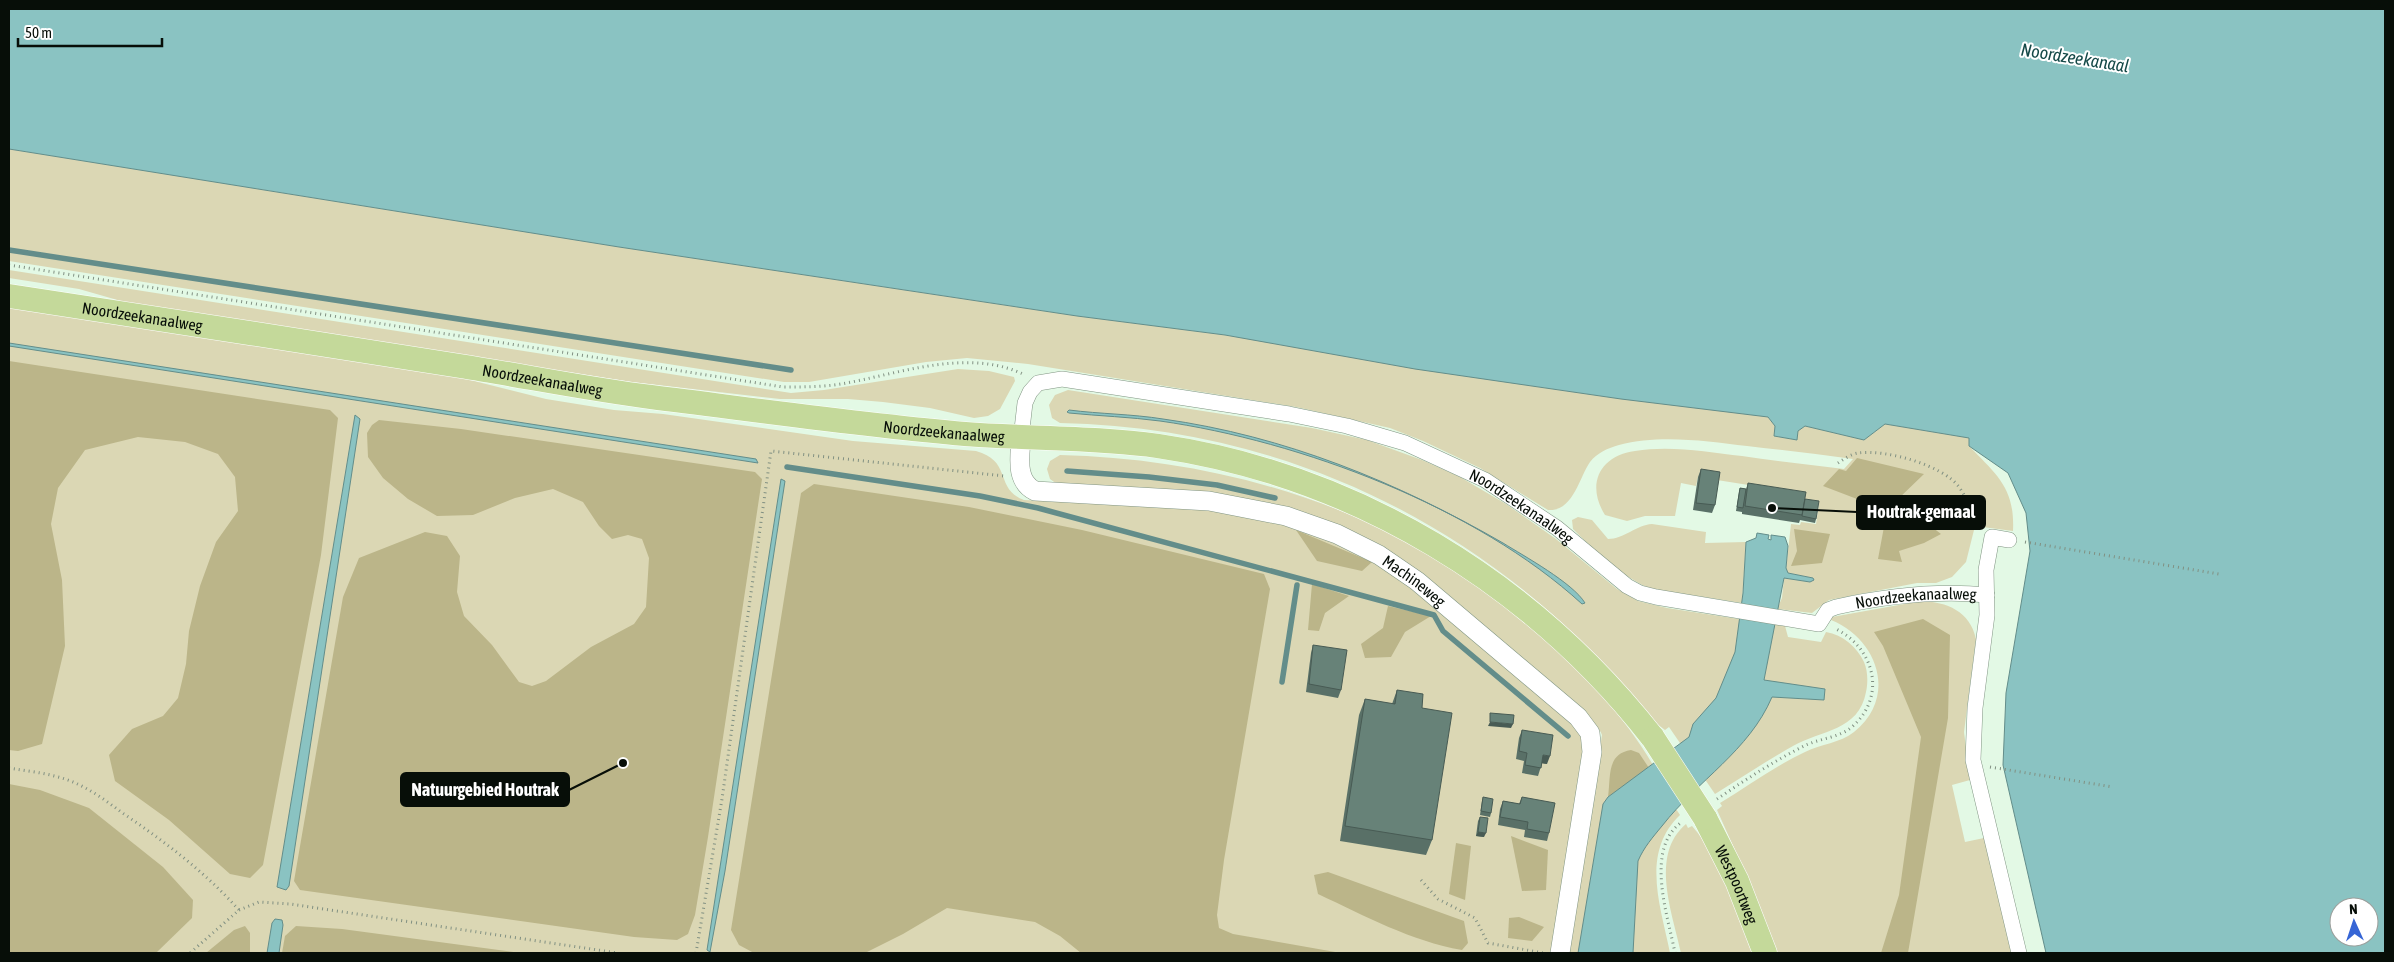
<svg xmlns="http://www.w3.org/2000/svg" width="2394" height="962" font-family="'Asap Condensed',sans-serif">
	<style>
		.green { fill: #dbd7b4 }
		.forest { fill: #bbb589 }
		.water { fill: #8ac3c2; stroke: #638d8a; fill-rule: evenodd }
		.lines { fill: none; stroke-linecap: round; stroke-linejoin: round }
		.stream { stroke: #638d8a; stroke-width: 5.5 }
		.minor-casing { stroke: #819583; stroke-width: 16 }
		.tertiary-casing { stroke: #819583; stroke-width: 20 }
		.primary-casing { stroke: #fff; stroke-width: 25 }
		.path { stroke: #819082; stroke-width: 3; stroke-dasharray: 1 4; stroke-linecap: butt }
		.minor { stroke: #fff; stroke-width: 15 }
		.tertiary { stroke: #fff; stroke-width: 19 }
		.primary { stroke: #c4d99a; stroke-width: 24 }
		.primary-bridge-casing { stroke: #fff; stroke-width: 25; stroke-linecap: butt }
		.primary-bridge { stroke: #c4d99a; stroke-width: 24 }
		.wall { fill: #597067 }
		.shaded-wall { fill: #485b54 }
		.building { fill: #678278; stroke: #485b54 }
		.labels { text-anchor: middle; stroke-width: 4; stroke-linejoin: round; paint-order: stroke }
		.street-label { font-size: 16px; fill: #070e08; stroke: #fff }
		.water-label { font-size: 18px; font-style: italic; fill: #154948; stroke: #fff }
		.leader { fill: none; stroke: #070e08; stroke-width: 2 }
		.callout-dot { fill: #070e08; stroke: #fff; stroke-width: 2 }
		.callout { fill: #070e08; stroke: #070e08; stroke-width: 2 }
		.callout-label { font-size: 18px; text-anchor: middle; font-weight: bold; fill: #fff }
	</style>
	<rect width="100%" height="100%" fill="#e3f9e5"/>
	<!-- green -->
	<g class="green">
		<path d="M9,149L619,247L1077,316L1225,335L1768,417L1775,426L1774,436L1797,440L1798,430L1805,426L1864,440L1885,424L1970,438L1969,446C1997,475 2015,488 2013,531L1975,526L1966,562L1952,577L1936,583H1917L1829,600L1812,613L1777,609L1782,598L1784,578L1810,582L1813,578L1788,573L1786,569L1791,524L1800,525L1801,522L1816,524L1819,504L1804,501L1805,494L1698,477L1696,486L1681,483L1675,516H1645L1627,521L1605,515C1586,485 1599,456 1635,451C1670,445 1707,452 1742,456C1776,461 1810,465 1844,469L1853,459C1818,454 1782,450 1747,446C1706,441 1660,434 1619,445C1608,448 1597,453 1590,462C1579,478 1573,512 1548,510L1480,468L1423,441L1390,428L1296,407L1028,364L967,358L926,362L809,382H784L9,261Z"/>
		<polygon points="9,270 791,393 824,390 958,369 989,371 1014,377 1015,381 1000,409 988,416 974,418 930,408 883,402 848,399 780,399 632,382 135,305 79,289 9,278"/>
		<path d="M9,307L462,378L546,399L614,410L663,414L853,441L976,451C1013,461 994,489 1024,500L1210,510L1279,523L1306,531L1364,555L1411,586L1575,725L1583,740L1584,747L1552,953H9Z"/>
		<path d="M1068,390L1312,428L1367,440L1422,460L1460,477L1506,504L1556,539L1617,589L1638,601L1667,608L1785,626L1788,637L1821,642L1826,632C1843,635 1857,647 1864,662C1868,671 1868,683 1866,692C1859,731 1821,730 1793,746C1766,761 1741,778 1715,794L1669,727L1665,730C1648,718 1636,698 1622,683C1600,659 1577,636 1552,614C1413,492 1245,427 1060,423L1052,418L1049,405L1055,395Z"/>
		<path d="M1060,455C1192,458 1330,492 1442,562C1477,584 1508,609 1539,635C1583,673 1624,715 1653,765L1649,768L1680,815C1640,853 1661,907 1670,953H1568L1602,735C1598,714 1411,570 1382,546L1348,529L1057,484L1050,479L1047,469L1050,461Z"/>
		<path d="M1578,517L1592,520L1608,539C1624,539 1636,525 1652,524L1706,532L1705,543L1746,542L1742,603L1652,589C1624,579 1594,550 1573,529L1572,520Z"/>
		<path d="M1921,601C1947,602 1970,611 1976,639L1964,732L1970,780L1952,785L1965,842L1984,838L2013,953H1776L1756,897L1717,810L1722,806L1720,803C1748,786 1775,766 1805,752C1821,744 1840,743 1854,732C1898,697 1878,639 1831,620L1832,617Z"/>
		<path d="M1686,824L1688,828L1692,826C1722,860 1737,911 1752,953H1681C1673,914 1649,855 1686,824Z"/>
	</g>
	<!-- forest -->
	<g class="forest">
		<polygon points="9,361 330,410 338,418 321,555 263,865 250,878 230,874 169,820 115,781 109,755 132,729 163,716 178,698 186,664 189,631 200,586 216,542 238,511 235,477 218,454 185,442 138,437 85,450 58,488 51,524 62,580 65,646 42,744 18,751 9,750"/>
		<polygon points="379,420 461,429 755,472 762,479 708,837 695,915 688,934 677,940 634,937 300,890 294,881 343,597 359,558 425,532 447,536 460,556 457,592 464,616 492,645 519,682 532,686 546,681 591,647 634,624 646,607 649,558 642,539 628,535 612,539 599,526 583,502 553,489 515,498 473,515 437,516 408,499 383,478 368,457 367,433 372,425"/>
		<polygon points="1857,458 1924,474 1897,500 1941,534 1924,543 1899,551 1902,562 1878,559 1889,500 1857,499 1823,486 1839,469 1846,471"/>
		<polygon points="814,484 969,507 1082,530 1264,574 1270,589 1224,860 1217,915 1219,928 1233,934 1341,953 1081,953 1060,936 1035,922 947,908 903,934 865,953 754,953 739,945 731,930 801,493"/>
		<polygon points="1794,529 1830,534 1822,563 1791,566 1797,551"/>
		<polygon points="1296,530 1372,562 1362,571 1317,561"/>
		<polygon points="1312,584 1349,596 1325,613 1319,631 1308,630"/>
		<polygon points="1388,606 1431,616 1405,632 1391,657 1365,658 1361,644 1383,628"/>
		<polygon points="1923,619 1950,635 1948,718 1908,953 1881,953 1899,895 1921,737 1883,646 1874,632"/>
		<path d="M1631,750L1639,753L1649,768L1608,797C1611,777 1606,754 1631,750Z"/>
		<polygon points="9,784 40,790 89,808 163,867 193,900 192,918 156,953 9,953"/>
		<polygon points="1511,836 1548,850 1546,890 1522,891"/>
		<polygon points="1456,843 1471,846 1465,900 1449,894"/>
		<path d="M1328,872L1464,921L1468,943L1462,950C1411,941 1365,916 1318,894L1314,875Z"/>
		<polygon points="1519,917 1544,927 1532,941 1508,938 1509,918"/>
		<polygon points="245,926 250,933 250,953 206,953 234,930"/>
		<polygon points="296,926 342,929 521,953 282,953 285,936"/>
	</g>
	<!-- water -->
	<g class="water">
		<path d="M9,9H2385V953H2046L2003,765L2006,693L2030,551L2026,513L2008,473L1969,446V438L1885,424L1864,440L1805,426L1798,431L1797,440L1774,436L1775,426L1768,417L1621,399L1415,369L1225,335L1077,316L619,247L9,149ZM2339,907H2369V937H2339Z"/>
		<polygon points="9,343 756,459 758,463 9,346"/>
		<path d="M1069,410C1100,414 1132,414 1163,419C1285,436 1397,482 1503,543C1524,556 1573,583 1585,603L1582,604C1476,507 1301,441 1160,421C1130,417 1099,416 1069,413L1067,412Z"/>
		<polygon points="355,415 360,419 289,886 286,890 277,887"/>
		<polygon points="781,479 785,481 725,871 710,952 707,950"/>
		<path d="M1757,533L1769,535L1768,539L1771,540V535L1785,537L1788,546L1786,568L1788,573L1813,578L1814,580L1810,582L1784,578L1764,680L1825,689L1824,700L1772,697C1749,751 1698,780 1662,826C1653,837 1644,847 1638,861L1633,953H1578L1603,804L1608,797L1689,737L1693,724L1716,698L1735,652L1743,593L1746,542L1756,538Z"/>
		<polygon points="275,919 282,920 283,925 279,953 267,953 272,923"/>
	</g>
	<g class="lines">
		<!-- stream -->
		<g class="stream">
			<polyline points="9,250 791,370"/>
			<polyline points="787,467 980,496 1038,508 1434,615 1443,631 1568,736"/>
			<polyline points="1067,471 1149,477 1217,485 1275,498"/>
			<polyline points="1282,682 1297,585"/>
		</g>
		<defs>
			<g id="minor">
				<path id="s1" d="M1021,438L1025,403L1030,392L1038,383L1062,379L1289,414L1347,426L1405,443L1485,480L1557,528L1627,586L1640,593L1656,597L1819,624L1828,610L1836,607C1886,596 1935,590 1987,595"/>
				<polyline points="2009,540 1992,537 1986,570 1987,615 1975,708 1973,760 2019,953"/>
			</g>
			<g id="tertiary">
				<path id="s2" d="M1021,438C1020,457 1015,481 1035,491L1209,501L1286,516L1337,534L1379,555L1417,581L1578,717L1590,733L1592,752L1560,953"/>
			</g>
			<g id="primary">
				<path id="s3" d="M9,296C159,319 310,342 460,366C524,376 587,389 651,397C756,410 860,425 965,434C1030,439 1095,437 1158,446C1355,475 1531,582 1653,738"/>
				<path id="s4" d="M1705,818L1737,881L1765,953"/>
			</g>
		</defs>
		<!-- minor casing -->
		<use href="#minor" class="minor-casing"/>
		<!-- tertiary casing -->
		<use href="#tertiary" class="tertiary-casing"/>
		<!-- primary casing -->
		<use href="#primary" class="primary-casing"/>
		<!-- path -->
		<g class="path">
			<path d="M9,265L783,387C803,387 822,387 841,384C899,374 968,347 1025,375"/>
			<path d="M1838,463C1844,459 1851,454 1858,453C1885,449 1943,465 1959,487C1969,500 1971,516 1979,529"/>
			<polyline points="2025,542 2219,574"/>
			<polyline points="1990,767 2113,787"/>
			<path d="M9,768C27,771 47,773 65,779C86,786 104,799 121,812C164,841 204,871 239,910L190,953"/>
			<path d="M1717,799C1745,780 1774,761 1804,746C1820,738 1840,738 1853,726C1887,695 1874,648 1836,629"/>
			<polyline points="1421,880 1438,899 1475,918 1488,943 1543,953"/>
			<polyline points="239,910 259,902 290,904 618,953"/>
			<polyline points="696,953 722,799 771,451 1004,476"/>
			<path d="M1675,953C1668,916 1644,848 1682,822"/>
		</g>
		<!-- minor -->
		<use href="#minor" class="minor"/>
		<!-- tertiary -->
		<use href="#tertiary" class="tertiary"/>
		<!-- primary -->
		<use href="#primary" class="primary"/>
		<defs>
			<polyline id="primary-bridge" points="1653,738 1705,818"/>
		</defs>
		<!-- primary-bridge casing -->
		<use href="#primary-bridge" class="primary-bridge-casing"/>
		<!-- primary-bridge -->
		<use href="#primary-bridge" class="primary-bridge"/>
	</g>
	<!-- wall -->
	<g class="wall">
		<polygon points="1701,469 1715,505 1712,513 1693,510 1698,477"/>
		<polygon points="1748,483 1805,499 1816,519 1815,523 1800,520 1799,523 1742,514 1742,512 1736,511 1739,492 1740,488 1746,489"/>
		<polygon points="1313,645 1341,690 1338,698 1306,692 1311,653"/>
		<polygon points="1397,690 1432,840 1426,855 1340,841 1359,715 1365,699 1392,704"/>
		<polygon points="1522,730 1547,764 1542,763 1538,776 1522,773 1524,761 1516,759 1519,738"/>
		<polygon points="1483,797 1491,813 1490,817 1480,815 1482,801"/>
		<polygon points="1522,797 1549,833 1547,841 1524,837 1525,830 1498,825 1500,809 1503,801 1519,804"/>
		<polygon points="1480,817 1484,837 1476,836 1478,821"/>
	</g>
	<!-- shaded-wall -->
	<g class="shaded-wall">
		<polygon points="1490,722 1513,724 1511,728 1488,726"/>
		<polygon points="1543,755 1550,756 1547,764 1540,763"/>
		<polygon points="1478,832 1486,833 1484,837 1476,836"/>
	</g>
	<!-- building -->
	<g class="building">
		<polygon points="1701,469 1720,472 1715,505 1696,503"/>
		<polygon points="1748,483 1806,492 1802,515 1745,506"/>
		<polygon points="1740,488 1746,489 1743,508 1737,507"/>
		<polygon points="1805,499 1819,501 1816,519 1802,516"/>
		<polygon points="1313,645 1347,650 1341,690 1309,684"/>
		<polygon points="1397,690 1423,694 1422,708 1452,713 1432,840 1345,826 1365,699 1395,704"/>
		<polygon points="1490,713 1514,715 1513,724 1490,722"/>
		<polygon points="1522,730 1553,735 1550,756 1543,755 1541,768 1525,765 1527,753 1519,751"/>
		<polygon points="1483,797 1493,799 1491,813 1481,811"/>
		<polygon points="1522,797 1555,803 1549,833 1527,829 1528,822 1500,817 1503,801 1520,804"/>
		<polygon points="1480,817 1488,818 1486,833 1478,832"/>
	</g>
	<g class="labels">
		<!-- street labels -->
		<g class="street-label">
			<text dy="6" stroke="none"><textPath href="#s3" startOffset="135">Noordzeekanaalweg</textPath></text>
			<text dy="6" stroke="none"><textPath href="#s3" startOffset="540">Noordzeekanaalweg</textPath></text>
			<text dy="6" stroke="none"><textPath href="#s3" startOffset="945">Noordzeekanaalweg</textPath></text>
			<text dy="6" stroke="none"><textPath href="#s1" startOffset="566">Noordzeekanaalweg</textPath></text>
			<text dy="6" stroke="none"><textPath href="#s2" startOffset="456">Machineweg</textPath></text>
			<text dy="6" stroke="none"><textPath href="#s1" startOffset="1001">Noordzeekanaalweg</textPath></text>
			<text dy="6" stroke="none"><textPath href="#s4" startOffset="74">Westpoortweg</textPath></text>
		</g>
		<!-- water labels -->
		<g class="water-label">
			<text transform="translate(2075 58) rotate(9)" y="6">Noordzeekanaal</text>
		</g>
	</g>
	<!-- callouts -->
	<path class="leader" d="M1772 508L1857 512M623 763L569 790"/>
	<g class="callout-dot">
		<circle cx="1772" cy="508" r="5"/>
		<circle cx="623" cy="763" r="5"/>
	</g>
	<g class="callout">
		<rect x="1857" y="496" width="128" height="33" rx="5"/>
		<rect x="401" y="773" width="168" height="33" rx="5"/>
	</g>
	<g class="callout-label">
		<text x="1921" y="518">Houtrak-gemaal</text>
		<text x="485" y="796">Natuurgebied Houtrak</text>
	</g>
	<!-- border -->
	<rect width="2394" height="962" fill="none" stroke="#070e08" stroke-width="20"/>
	<!-- north arrow -->
	<g transform="translate(2354 922) rotate(357)"><circle r="24" fill="#ffffff" stroke="#9c9f9c"/>
	<path d="M0-4L9 19L0 12L-9 19Z" fill="#3665d5"/>
	<text y="-8" font-size="14" font-weight="bold" text-anchor="middle" fill="#070e08">N</text>
	</g>
	<!-- scale -->
	<path d="M18 38v8h144v-8" fill="none" stroke="#070e08" stroke-width="2.5"/>
	<text x="25" y="38" font-size="15" fill="#070e08" stroke="#ffffff" stroke-width="4" paint-order="stroke">50 m</text>
</svg>
